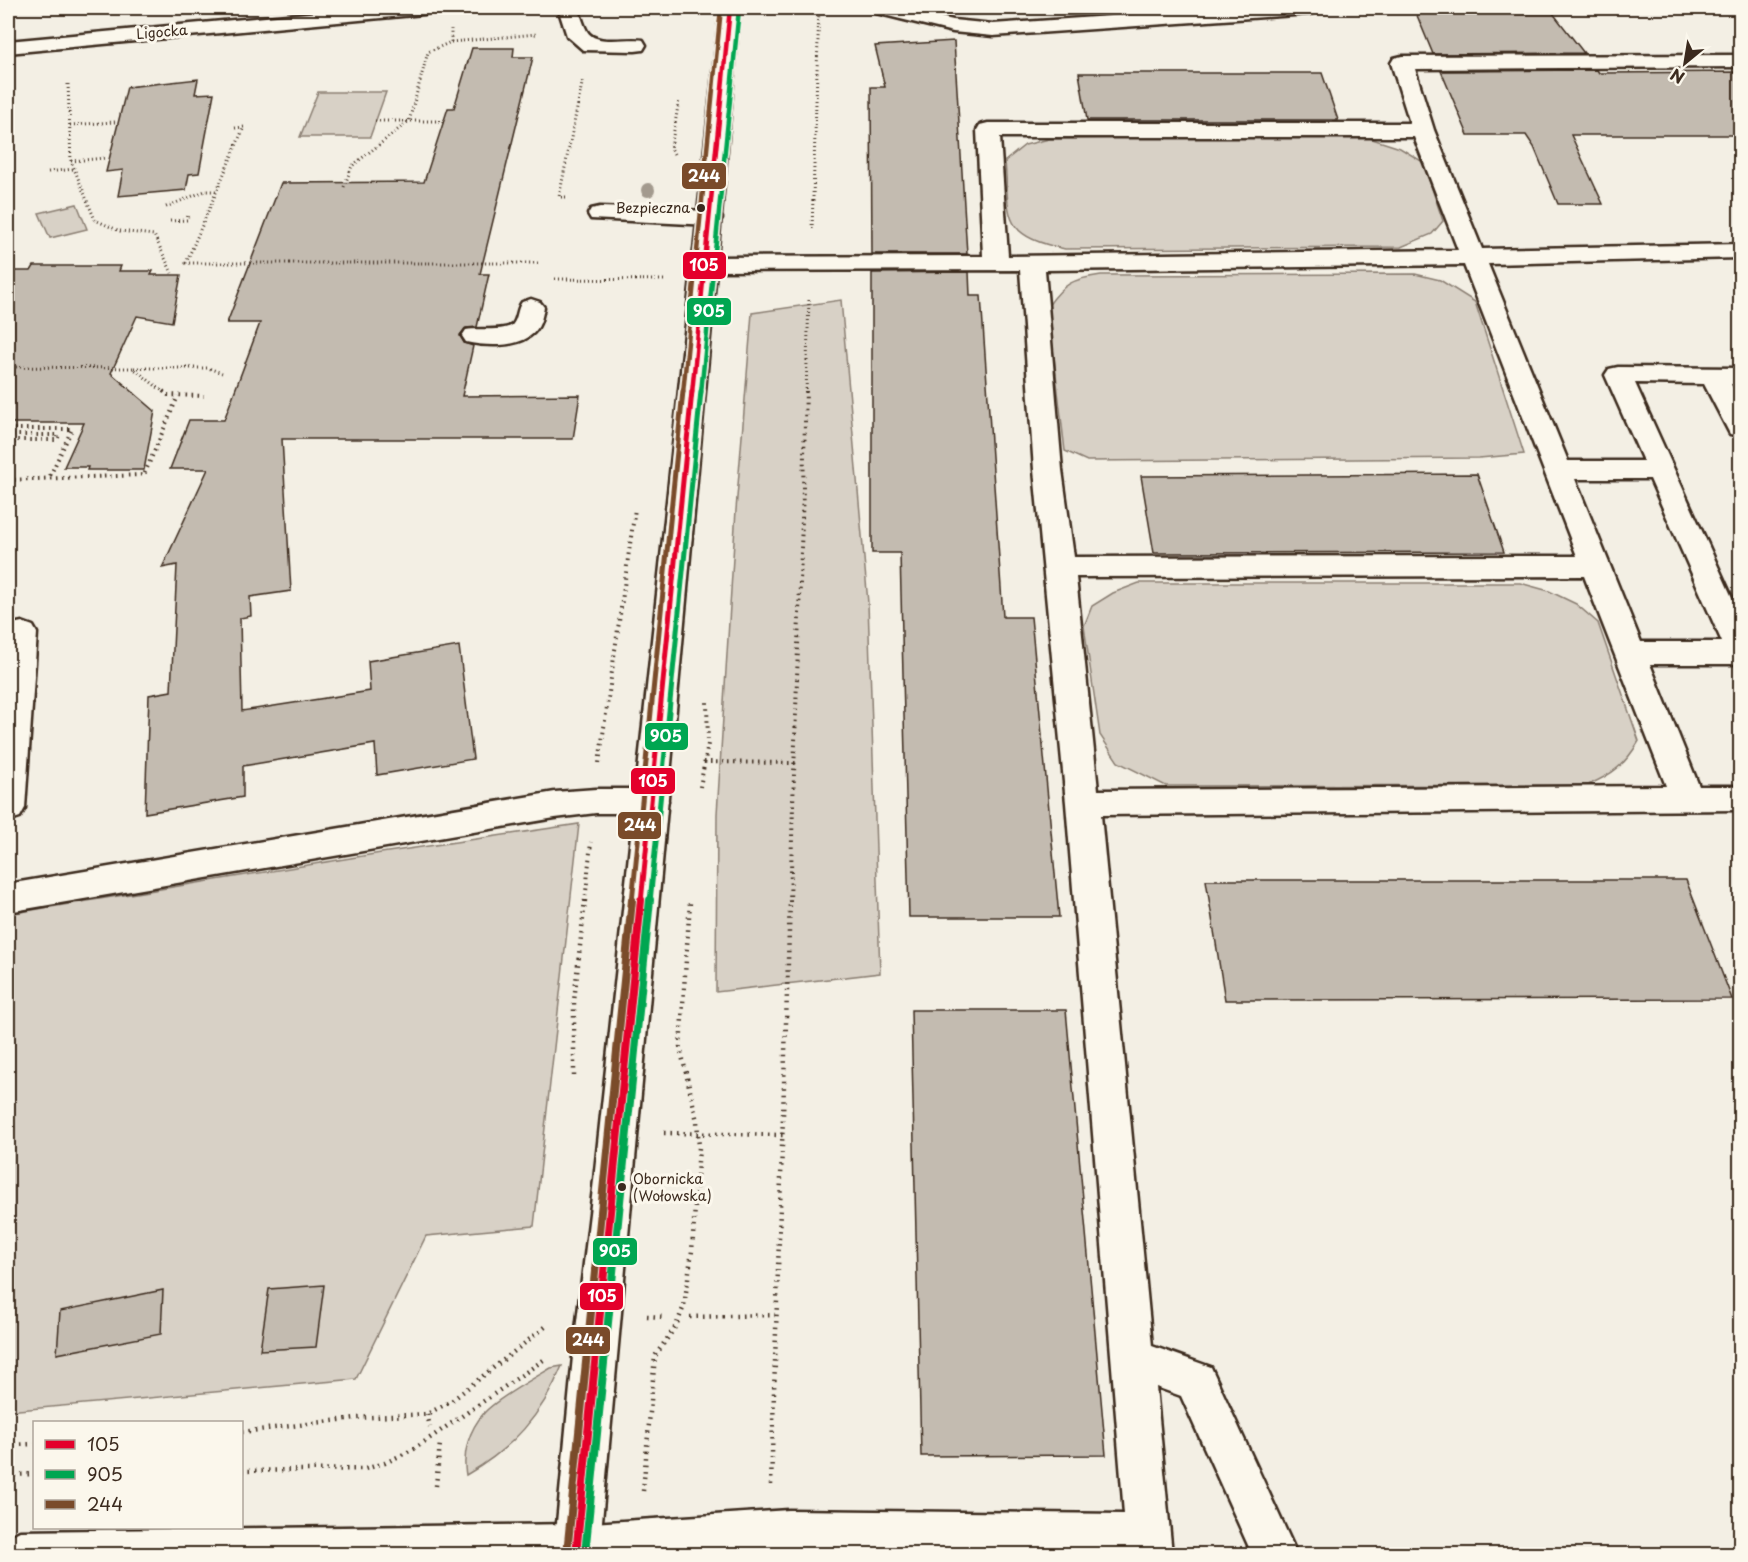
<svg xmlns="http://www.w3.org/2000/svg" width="1748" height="1562" font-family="'Playpen Sans',sans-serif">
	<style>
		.green { fill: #d8d1c6; stroke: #8a7e72; stroke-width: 1.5 }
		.building { fill: #c3bbb0; stroke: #3b2a1e; stroke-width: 1.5 }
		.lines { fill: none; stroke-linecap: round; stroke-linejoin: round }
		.minor-casing { stroke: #3b2a1e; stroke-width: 5 }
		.major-casing { stroke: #3b2a1e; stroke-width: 5 }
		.path-far2 { stroke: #3b2a1e; stroke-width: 3; stroke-dasharray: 1 3; stroke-linecap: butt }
		.path-far1 { stroke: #3b2a1e; stroke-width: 4; stroke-dasharray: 1.5 4.5; stroke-linecap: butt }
		.path { stroke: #3b2a1e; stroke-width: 4.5; stroke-dasharray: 1.5 5; stroke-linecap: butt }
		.minor { fill: #fbf7ec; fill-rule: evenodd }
		.major { fill: #fbf7ec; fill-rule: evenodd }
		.bus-1-far2-casing { stroke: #fbf7ec; stroke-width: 8 }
		.bus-1-far1-casing { stroke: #fbf7ec; stroke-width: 10 }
		.bus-1-casing { stroke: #fbf7ec; stroke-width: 12 }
		.bus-2-far2-casing { stroke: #fbf7ec; stroke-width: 8 }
		.bus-2-far1-casing { stroke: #fbf7ec; stroke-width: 10 }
		.bus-2-casing { stroke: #fbf7ec; stroke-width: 12 }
		.bus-3-far2-casing { stroke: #fbf7ec; stroke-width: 8 }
		.bus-3-far1-casing { stroke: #fbf7ec; stroke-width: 10 }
		.bus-3-casing { stroke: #fbf7ec; stroke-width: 12 }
		.bus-1-far2 { stroke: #e4002b; stroke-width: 4.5 }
		.bus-1-far1 { stroke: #e4002b; stroke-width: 5 }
		.bus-1 { stroke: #e4002b; stroke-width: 8 }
		.bus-2-far2 { stroke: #00a651; stroke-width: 4.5 }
		.bus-2-far1 { stroke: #00a651; stroke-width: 5 }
		.bus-2 { stroke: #00a651; stroke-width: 8 }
		.bus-3-far2 { stroke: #7a4b2a; stroke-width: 4.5 }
		.bus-3-far1 { stroke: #7a4b2a; stroke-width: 5 }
		.bus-3 { stroke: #7a4b2a; stroke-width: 8 }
		.tree { fill: #a39a8e }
		.bus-dot { fill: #3b2a1e; stroke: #fbf7ec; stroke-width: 2 }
		.labels { text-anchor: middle; stroke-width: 6; stroke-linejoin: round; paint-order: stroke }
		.far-street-label { font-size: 14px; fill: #3b2a1e; stroke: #fbf7ec }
		.bus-label { font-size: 14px; fill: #3b2a1e; stroke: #fbf7ec; text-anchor: end }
		.line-badge { stroke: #fbf7ec; stroke-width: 2 }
		.badge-label { font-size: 16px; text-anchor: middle; font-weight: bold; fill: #fff }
	</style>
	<rect width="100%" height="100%" fill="#f3efe4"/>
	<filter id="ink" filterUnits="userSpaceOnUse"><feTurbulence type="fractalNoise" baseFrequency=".0167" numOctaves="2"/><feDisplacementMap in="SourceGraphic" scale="12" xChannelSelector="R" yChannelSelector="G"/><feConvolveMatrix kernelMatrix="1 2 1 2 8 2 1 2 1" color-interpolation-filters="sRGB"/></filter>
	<g filter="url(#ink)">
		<!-- green -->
		<g class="green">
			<polygon points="318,92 386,92 370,137 300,137"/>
			<path d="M1360,135L1400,148L1423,162L1443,221L1432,234L1401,247L1065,249C1000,235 1010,218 1005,161L1025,145L1049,139Z"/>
			<polygon points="77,204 87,229 50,238 39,213"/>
			<path d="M1415,274L1440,280L1475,302L1524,454L1479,458L1087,461L1065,451L1048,306C1064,283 1073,279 1101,275Z"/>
			<polygon points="841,300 868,603 880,973 716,992 717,814 736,510 752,313"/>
			<path d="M1139,583H1520L1549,591L1576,604L1598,623L1639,741C1625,765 1613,774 1588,785L1166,786L1118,762L1100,735L1084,626L1092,606L1113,593Z"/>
			<polygon points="579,824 534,1226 426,1236 356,1379 8,1411 8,914 381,853"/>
			<path d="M562,1366C542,1415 512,1449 466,1475C462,1453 469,1430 484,1413C496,1399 534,1378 551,1368Z"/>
		</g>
		<!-- building -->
		<g class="building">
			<polygon points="1526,8 1549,8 1584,53 1433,54 1416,13"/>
			<polygon points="954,41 967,254 872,254 871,87 885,87 875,46"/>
			<polygon points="472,48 514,48 513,57 533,57 480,274 489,274 477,327 466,328 460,335 464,343 473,346 462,396 580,395 573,439 282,439 291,591 250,597 251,616 240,618 242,711 370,691 368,661 459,646 473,759 377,775 375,744 243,766 243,797 145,813 149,695 171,691 177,565 162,568 208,469 170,469 189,420 224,420 260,323 227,323 281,183 424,182 448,108 454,108"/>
			<polygon points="1597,70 1599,73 1740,72 1740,135 1571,135 1603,204 1558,204 1534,147 1526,135 1468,135 1441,71"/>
			<polygon points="1079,73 1322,73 1338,120 1087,120"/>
			<polygon points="198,79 195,94 214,93 199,173 189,174 186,190 118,196 123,170 106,172 127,87"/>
			<polygon points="34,266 121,266 119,271 153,271 151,275 181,275 172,322 137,316 111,373 155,411 144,470 87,470 88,467 64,467 84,423 8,423 8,271 31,271"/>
			<polygon points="969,272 970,296 981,296 1003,617 1031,617 1059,917 909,917 900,553 872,553 872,273"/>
			<polygon points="1477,474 1504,552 1154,553 1141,476"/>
			<polygon points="1206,880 1686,880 1732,999 1225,1000"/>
			<polygon points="911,1010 1066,1010 1106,1455 921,1456"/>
			<polygon points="324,1285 316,1347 260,1350 269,1289"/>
			<polygon points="163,1290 161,1334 57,1354 60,1311"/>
		</g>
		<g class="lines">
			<defs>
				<g id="minor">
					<polygon points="362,8 434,8 431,12 424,14 8,53 8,41"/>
					<path d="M558,8H578C581,15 583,24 587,31C595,46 628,37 643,40L646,45L643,50L635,51L583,50L567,36Z"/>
					<polygon points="869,8 903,8 953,20 993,24 1226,8 1319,8 1316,12 1309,14 993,36 953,32 872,12"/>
					<path d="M1740,55V67L1415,69L1434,130L1482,249L1740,244V258L1488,264L1568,461H1643L1605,375L1609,369L1618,367L1740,368V384H1731L1740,402V436L1730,434L1704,384L1635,383L1740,615V664H1650L1699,786H1740V810L1101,815L1152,1346L1211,1367L1297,1554H1252L1181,1396L1156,1387L1172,1554H8V1537L20,1531L577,1524L789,1510L1124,1514L1066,803L1034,470L1020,270L705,271L696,269L693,264L696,259L705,257L983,256L977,130L980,125L988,123H1410L1391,63L1394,58L1402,56ZM1000,137H1414L1458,250L1008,256ZM1464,265L1577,556L1074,557L1062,470L1045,270ZM1575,479H1650L1722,642H1641ZM1584,576L1666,786L1098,790L1076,577Z"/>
					<polygon points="600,207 710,211 719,213 722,218 719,223 710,225 591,219 588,214 591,209"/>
					<path d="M531,299L540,302L544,307C542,318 540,329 530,336C514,348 484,346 466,342L462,336L466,330C477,328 507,332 513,324C518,318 517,308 522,302Z"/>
					<polygon points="22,622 33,626 37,633 25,808 20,817 8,821 8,625"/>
					<polygon points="596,789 651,789 663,792 668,801 663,810 651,813 596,813 555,818 8,912 8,884 555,792"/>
				</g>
				<polygon id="major" points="720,8 740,8 599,1554 554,1554 574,1346 594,1180"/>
			</defs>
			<!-- minor casing -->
			<use href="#minor" class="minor-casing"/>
			<!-- major casing -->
			<use href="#major" class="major-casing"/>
			<!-- path-far2 -->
			<g class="path-far2">
				<polyline points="459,11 497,8"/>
				<polyline points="451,42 537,34"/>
				<polyline points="68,84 71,161 95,220 120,231 154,235 172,273"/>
				<polyline points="375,121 444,121"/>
				<polyline points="70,125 115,122"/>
				<polyline points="235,128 244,127 186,263 538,263"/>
				<polyline points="674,154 671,148 679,100"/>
				<polyline points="71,161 106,158"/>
				<polyline points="48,172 74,169"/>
				<polyline points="344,187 352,166 409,121 428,52 451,42 451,29"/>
				<polyline points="566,197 559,197 583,79"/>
				<polyline points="166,207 205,191 216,191"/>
				<polyline points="170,221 187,220 188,215"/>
				<polyline points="812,229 819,8"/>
				<polyline points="555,279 664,280"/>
				<polyline points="8,367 133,368 165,393"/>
				<polyline points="134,368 208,368 222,373"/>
				<polyline points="806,393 809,299"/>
			</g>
			<!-- path-far1 -->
			<g class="path-far1">
				<polyline points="163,391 168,395 204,396"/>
				<polyline points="8,429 72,429 49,478"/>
				<polyline points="8,454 15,440 57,440 59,435 8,435 11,429"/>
				<polyline points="8,480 144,475 178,396"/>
				<polyline points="704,762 796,763"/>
				<polyline points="599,763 635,509"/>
				<polyline points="700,787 708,744 707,702"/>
				<polyline points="585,902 591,842"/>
				<polyline points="790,902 806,391"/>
			</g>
			<!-- path -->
			<g class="path">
				<polyline points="574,1076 574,1001 585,900"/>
				<polyline points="664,1133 783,1135"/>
				<polyline points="647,1316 664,1317"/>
				<polyline points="690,1317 775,1315"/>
				<polyline points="427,1414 430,1427"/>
				<polyline points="242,1432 356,1418 427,1414 450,1402 549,1324"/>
				<polyline points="8,1445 34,1444"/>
				<polyline points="242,1471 365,1469 385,1463 414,1449 545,1359"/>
				<polyline points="8,1475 34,1474"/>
				<polyline points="771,1485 790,900"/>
				<polyline points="436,1486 440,1443"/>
				<polyline points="643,1491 655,1356 676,1326 684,1306 692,1251 699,1147 697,1121 680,1047 690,902"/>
			</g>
			<!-- minor -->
			<use href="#minor" class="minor"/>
			<!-- major -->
			<use href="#major" class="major"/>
			<defs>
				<polyline id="bus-1-far2" points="692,393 730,8"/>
				<polyline id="bus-1-far1" points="641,902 692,391"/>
				<polyline id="bus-1" points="576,1554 641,900"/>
				<polyline id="bus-2-far2" points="701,393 739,9"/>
				<polyline id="bus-2-far1" points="650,902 701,391"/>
				<polyline id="bus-2" points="585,1554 650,900"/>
				<polyline id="bus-3-far2" points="683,393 721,8"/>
				<polyline id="bus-3-far1" points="632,902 683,391"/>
				<polyline id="bus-3" points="567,1553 632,900"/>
			</defs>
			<!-- bus-1-far2 casing -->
			<use href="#bus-1-far2" class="bus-1-far2-casing"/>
			<!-- bus-1-far1 casing -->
			<use href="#bus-1-far1" class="bus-1-far1-casing"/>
			<!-- bus-1 casing -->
			<use href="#bus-1" class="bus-1-casing"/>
			<!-- bus-2-far2 casing -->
			<use href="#bus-2-far2" class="bus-2-far2-casing"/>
			<!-- bus-2-far1 casing -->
			<use href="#bus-2-far1" class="bus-2-far1-casing"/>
			<!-- bus-2 casing -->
			<use href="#bus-2" class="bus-2-casing"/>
			<!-- bus-3-far2 casing -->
			<use href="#bus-3-far2" class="bus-3-far2-casing"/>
			<!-- bus-3-far1 casing -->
			<use href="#bus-3-far1" class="bus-3-far1-casing"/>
			<!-- bus-3 casing -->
			<use href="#bus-3" class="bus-3-casing"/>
			<!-- bus-1-far2 -->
			<use href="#bus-1-far2" class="bus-1-far2"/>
			<!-- bus-1-far1 -->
			<use href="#bus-1-far1" class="bus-1-far1"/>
			<!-- bus-1 -->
			<use href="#bus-1" class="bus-1"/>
			<!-- bus-2-far2 -->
			<use href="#bus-2-far2" class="bus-2-far2"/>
			<!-- bus-2-far1 -->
			<use href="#bus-2-far1" class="bus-2-far1"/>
			<!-- bus-2 -->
			<use href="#bus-2" class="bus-2"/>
			<!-- bus-3-far2 -->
			<use href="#bus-3-far2" class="bus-3-far2"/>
			<!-- bus-3-far1 -->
			<use href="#bus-3-far1" class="bus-3-far1"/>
			<!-- bus-3 -->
			<use href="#bus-3" class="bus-3"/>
		</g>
		<!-- trees -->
		<circle class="tree" cx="648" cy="190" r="7"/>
	</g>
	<!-- markers -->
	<g class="bus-dot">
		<circle cx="701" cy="208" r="5"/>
		<circle cx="622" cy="1187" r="5"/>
	</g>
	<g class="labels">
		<!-- far-street labels -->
		<g class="far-street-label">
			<text transform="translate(162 32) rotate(-5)" y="5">Ligocka</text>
		</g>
		<!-- bus labels -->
		<g class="bus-label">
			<text x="690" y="213">Bezpieczna</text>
			<text x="633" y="1184" text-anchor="start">Obornicka<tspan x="633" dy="17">(Wołowska)</tspan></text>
		</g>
	</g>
	<g class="line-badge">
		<rect x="681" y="162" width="46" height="28" rx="6" fill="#7a4b2a"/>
		<rect x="682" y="251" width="45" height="29" rx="6" fill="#e4002b"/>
		<rect x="686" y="297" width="46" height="29" rx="6" fill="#00a651"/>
		<rect x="644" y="722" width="45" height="29" rx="6" fill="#00a651"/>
		<rect x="630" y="767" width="46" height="28" rx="6" fill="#e4002b"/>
		<rect x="617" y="811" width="45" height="29" rx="6" fill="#7a4b2a"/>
		<rect x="592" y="1237" width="46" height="29" rx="6" fill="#00a651"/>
		<rect x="579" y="1282" width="45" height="29" rx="6" fill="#e4002b"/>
		<rect x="565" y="1326" width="46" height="29" rx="6" fill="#7a4b2a"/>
	</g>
	<g class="badge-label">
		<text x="704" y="182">244</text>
		<text x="704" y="271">105</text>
		<text x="709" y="317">905</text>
		<text x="666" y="742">905</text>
		<text x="653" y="787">105</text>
		<text x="640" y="831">244</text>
		<text x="615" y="1257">905</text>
		<text x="602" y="1302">105</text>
		<text x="588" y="1346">244</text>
	</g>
	<!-- margin -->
	<rect width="1748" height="1562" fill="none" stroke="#fbf7ec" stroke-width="30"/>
	<rect x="15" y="15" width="1718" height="1532" fill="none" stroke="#3b2a1e" stroke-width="2" filter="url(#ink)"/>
	<!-- legend -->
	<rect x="33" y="1421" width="210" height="108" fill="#fbf7ec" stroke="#aea59a" stroke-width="1.5"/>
	<rect x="45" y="1440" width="30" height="9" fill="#e4002b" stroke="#aea59a" stroke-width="1.5"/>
	<text x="87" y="1451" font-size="18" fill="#3b2a1e">105</text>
	<rect x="45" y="1470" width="30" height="9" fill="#00a651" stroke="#aea59a" stroke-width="1.5"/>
	<text x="87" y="1481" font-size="18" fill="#3b2a1e">905</text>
	<rect x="45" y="1500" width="30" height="9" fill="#7a4b2a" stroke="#aea59a" stroke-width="1.5"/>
	<text x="87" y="1511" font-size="18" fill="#3b2a1e">244</text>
	<!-- north arrow -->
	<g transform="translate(1685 63) rotate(210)" stroke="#fbf7ec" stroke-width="4.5" paint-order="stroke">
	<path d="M0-4.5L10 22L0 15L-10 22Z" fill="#3b2a1e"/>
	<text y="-9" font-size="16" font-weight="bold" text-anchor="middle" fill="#3b2a1e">N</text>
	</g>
</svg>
